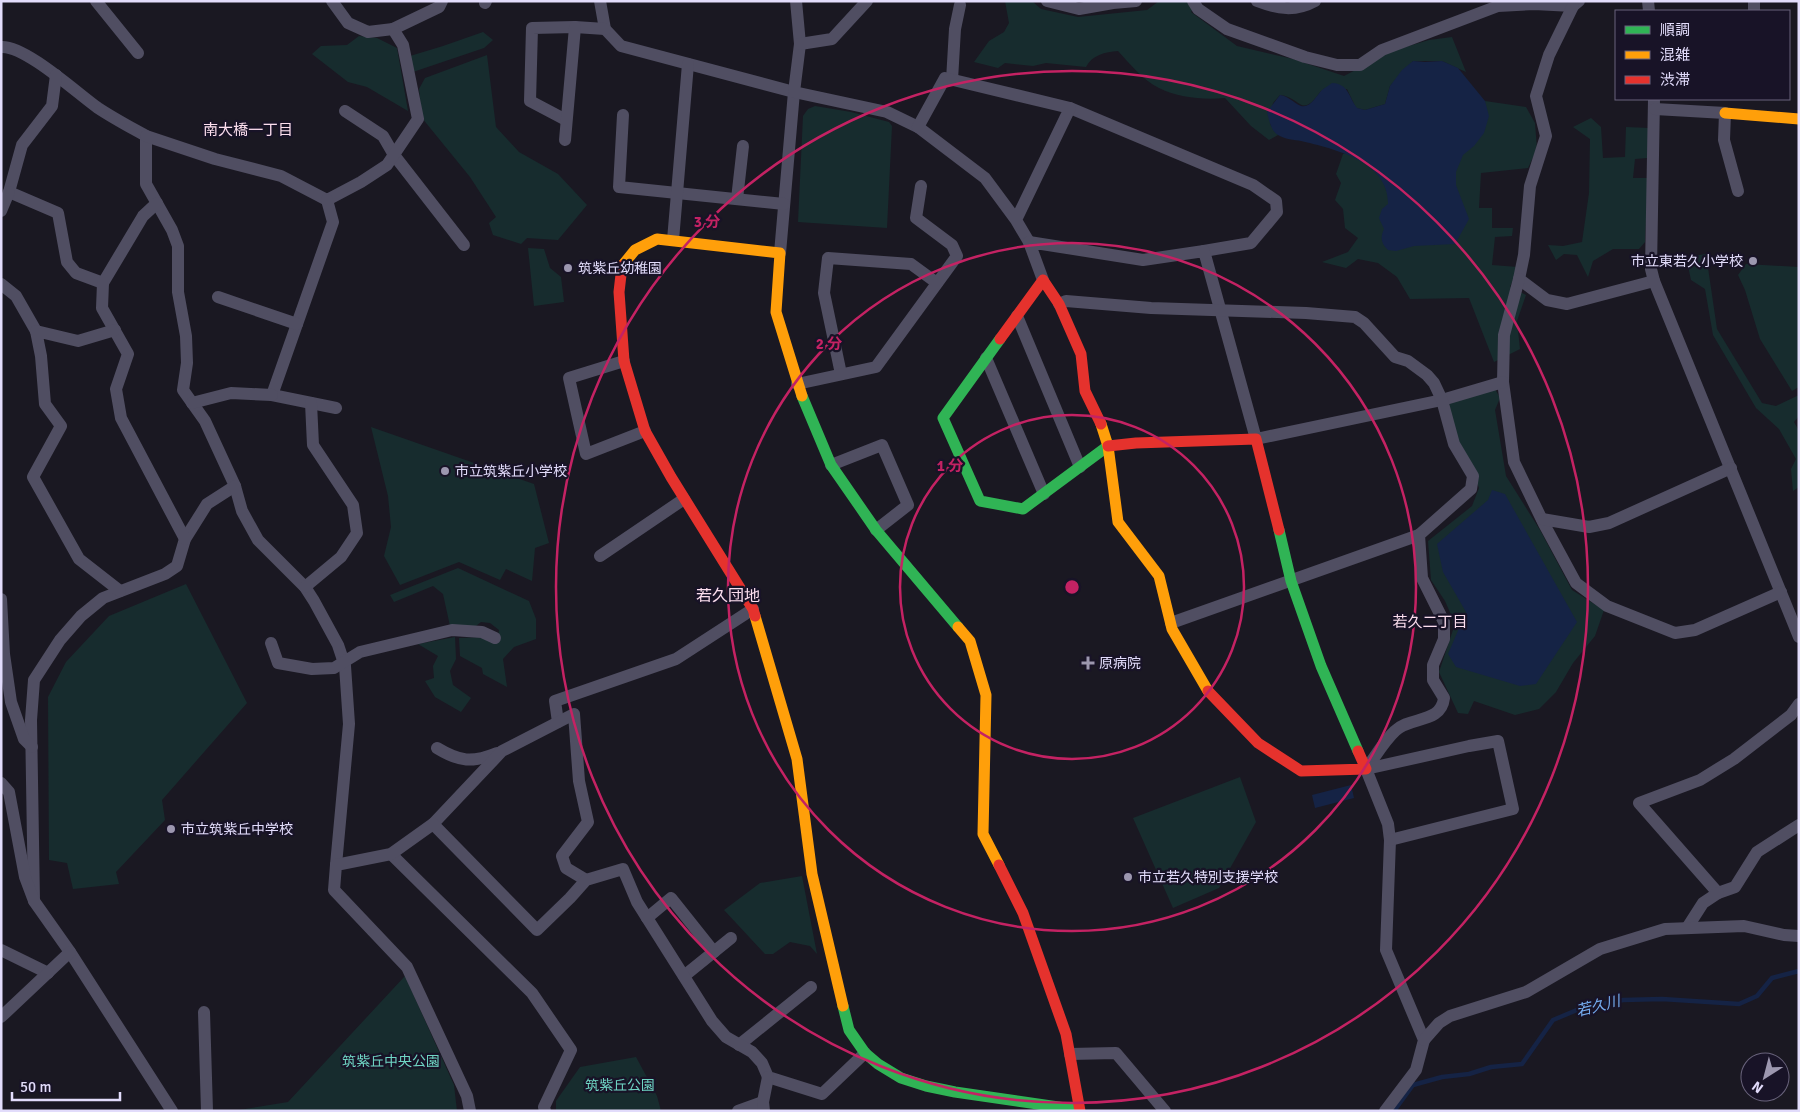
<svg xmlns="http://www.w3.org/2000/svg" width="1800" height="1112" font-family="Signika,'Noto Sans JP',sans-serif">
	<style>
		.green { fill: #172c2e }
		.water { fill: #152345 }
		.lines { fill: none; stroke-linecap: round; stroke-linejoin: round }
		.stream { stroke: #152345; stroke-width: 4.5 }
		.street { stroke: #504e62; stroke-width: 12 }
		.fast { stroke: #30b455; stroke-width: 11 }
		.slow { stroke: #ff9f0a; stroke-width: 11 }
		.jam { stroke: #e5322d; stroke-width: 11 }
		.ring { fill: none; stroke: #c42263; stroke-width: 2.5 }
		.poi-dot { fill: #9c97af; stroke: #181327; stroke-width: 2 }
		.labels { text-anchor: middle; stroke-width: 4.5; stroke-linejoin: round; paint-order: stroke }
		.poi-label { font-size: 14px; fill: #e2dcfb; stroke: #181327; text-anchor: start }
		.park-label { font-size: 14px; fill: #6fd5c4; stroke: #181327 }
		.neighbourhood-label { font-size: 15px; fill: #fcdeee; stroke: #181327 }
		.water-label { font-size: 15px; font-style: italic; fill: #75acf0; stroke: #181327 }
		.quarter-label { font-size: 16px; fill: #fcdeee; stroke: #181327 }
		.centre { fill: #c42263; stroke: #181327; stroke-width: 2.5 }
		.ring-label { font-size: 15px; text-anchor: middle; font-weight: bold; fill: #c42263; stroke: #181327; stroke-width: 4.5; stroke-linejoin: round; paint-order: stroke }
	</style>
	<rect width="100%" height="100%" fill="#1a1822"/>
	<!-- green -->
	<g class="green">
		<path d="M1005,1H1032L1041,9L1078,17L1147,10L1159,1H1198L1191,12L1237,46L1293,59L1344,76L1392,51L1429,40L1452,37L1466,72L1442,61H1413L1390,86L1385,104L1365,110L1356,108L1347,89L1321,91C1300,120 1302,97 1280,95L1273,103L1270,124L1278,135L1269,140L1251,126L1225,98C1204,100 1179,98 1159,88C1143,80 1130,64 1118,51C1105,52 1092,55 1086,67L1046,63L1033,66L1005,63L998,68L974,62L989,41L1004,32L1009,23Z"/>
		<polygon points="483,32 493,40 484,48 413,72 410,56 443,46"/>
		<polygon points="359,36 377,38 397,48 408,111 367,87 348,82 312,54 321,46 347,45"/>
		<polygon points="487,55 496,127 519,152 558,174 587,205 558,240 527,238 521,244 493,235 489,223 496,217 470,177 422,118 419,89 425,78"/>
		<polygon points="1485,101 1526,107 1535,123 1537,149 1528,168 1481,173 1479,208 1492,208 1492,228 1513,228 1512,236 1495,237 1492,265 1518,267 1510,287 1526,295 1517,321 1520,349 1494,362 1469,298 1410,299 1397,277 1378,263 1358,259 1346,268 1322,262 1348,252 1358,238 1345,228 1343,209 1335,200 1341,183 1336,174 1343,154"/>
		<polygon points="815,106 851,112 889,122 892,126 887,228 798,222 803,116 808,109"/>
		<polygon points="1591,118 1601,127 1603,158 1625,157 1626,127 1649,128 1647,158 1635,159 1633,178 1648,178 1645,242 1639,249 1613,249 1593,261 1588,277 1577,255 1564,254 1556,260 1548,245 1563,246 1582,242 1589,193 1590,139 1573,127"/>
		<polygon points="528,248 544,249 550,268 561,277 564,302 534,306"/>
		<polygon points="1706,254 1717,329 1762,403 1776,406 1799,395 1799,416 1794,422 1799,431 1799,487 1793,491 1791,469 1796,459 1779,429 1756,408 1713,335 1705,289 1691,280 1686,257"/>
		<polygon points="1746,264 1799,267 1799,387 1792,391 1760,339 1745,290 1738,275"/>
		<polygon points="1495,389 1500,398 1495,410 1506,476 1540,530 1572,590 1604,610 1595,636 1573,663 1556,692 1539,709 1515,715 1474,701 1468,714 1458,713 1439,672 1453,630 1452,617 1445,601 1431,580 1428,541 1472,506 1479,488 1470,464 1457,444 1449,403"/>
		<polygon points="371,427 534,484 549,543 535,548 532,581 506,569 500,580 459,562 400,585 384,556 391,527 388,496"/>
		<polygon points="458,568 529,601 536,619 536,639 514,647 503,659 507,687 483,674 482,668 460,656 459,638 485,637 497,642 499,630 490,623 481,622 476,626 450,626 443,594 433,586 394,602 390,595"/>
		<polygon points="186,584 247,703 162,800 165,820 116,872 119,884 73,889 67,863 49,860 48,697 66,662 109,616"/>
		<polygon points="455,637 456,659 450,671 453,685 471,698 461,712 435,697 425,681 434,678 433,666 438,656 418,644"/>
		<polygon points="1240,777 1256,822 1219,888 1173,908 1133,818"/>
		<polygon points="802,876 817,954 810,946 790,942 773,954 765,954 724,910 760,883"/>
		<polygon points="405,976 454,1085 457,1111 233,1111 288,1102"/>
		<polygon points="636,1057 657,1096 661,1111 556,1111 556,1101 580,1067"/>
	</g>
	<!-- water -->
	<g class="water">
		<path d="M1413,61L1425,62L1442,61L1458,68L1485,101L1489,116L1484,133L1474,146L1463,155L1456,172V185L1469,219L1455,244L1414,246L1396,251L1388,250C1381,243 1380,238 1384,229L1379,218L1382,209L1388,204C1389,161 1334,149 1301,141C1295,140 1284,139 1278,135C1271,131 1269,120 1267,112L1280,95C1287,96 1291,100 1297,104C1309,112 1315,97 1322,90C1325,88 1329,85 1332,83C1349,84 1348,96 1357,108L1365,110L1385,104L1390,86L1402,70Z"/>
		<polygon points="1492,490 1505,494 1577,622 1536,684 1520,686 1456,667 1448,654 1466,612 1443,572 1437,544 1488,500"/>
		<polygon points="1351,785 1354,798 1315,808 1312,795"/>
	</g>
	<g class="lines">
		<!-- stream -->
		<polyline class="stream" points="1394,1111 1413,1085 1442,1077 1469,1074 1491,1067 1522,1064 1553,1020 1584,1007 1623,1000 1662,999 1739,1004 1757,996 1772,978 1799,971"/>
		<!-- street -->
		<g class="street">
			<polyline points="96,1 138,53"/>
			<polyline points="600,1 605,29 621,46 794,92 780,253"/>
			<polyline points="796,1 800,44 794,92 887,112 918,127"/>
			<polyline points="1047,1 1079,9 1113,3 1136,1"/>
			<polyline points="1193,1 1198,9 1227,29 1305,57 1337,65 1360,65 1382,50 1498,6 1534,4 1573,6 1579,1"/>
			<path d="M1257,1C1278,9 1295,12 1315,1"/>
			<polyline points="1648,1 1649,11"/>
			<polyline points="1754,1 1754,11"/>
			<polyline points="485,3 486,1"/>
			<polyline points="1573,6 1549,55 1536,96 1546,136 1530,186 1524,255 1519,279 1547,300 1567,304 1654,281"/>
			<polyline points="393,29 439,7 442,1"/>
			<polyline points="800,44 832,39 867,1"/>
			<path d="M1,47C25,45 78,94 98,108C113,118 130,127 146,136V184L172,230L178,246V292L186,336L187,363L183,390L205,421L235,486L207,504L185,539L177,566L165,574L103,598L81,616L60,640L34,680L31,720L34,901"/>
			<polyline points="56,75 52,106 22,145 9,192 58,213 67,262 76,273 103,283"/>
			<polyline points="952,80 955,29 960,5"/>
			<polyline points="1654,99 1651,269 1654,281 1799,637"/>
			<polyline points="1070,108 1253,185 1276,201 1277,212 1251,243 1204,251"/>
			<polyline points="1655,109 1725,113 1724,140 1738,191"/>
			<polyline points="345,111 383,136 394,155 464,245"/>
			<polyline points="623,115 619,187 784,204"/>
			<polyline points="566,120 530,101 532,28 575,27 605,29"/>
			<polyline points="146,136 215,159 281,176 327,200 361,182 387,165 418,119 403,45 393,29 368,32 348,23 332,1"/>
			<polyline points="565,140 575,27"/>
			<polyline points="737,199 743,146"/>
			<polyline points="327,200 333,222 272,395 336,408"/>
			<polyline points="157,203 143,216 103,283 102,308 128,354 116,389 121,418 185,539"/>
			<polyline points="1,211 9,192"/>
			<polyline points="1016,220 985,178 918,127 945,78 1070,108 1016,220 1029,242"/>
			<polyline points="673,240 688,64"/>
			<polyline points="1519,279 1504,335 1503,382 1514,462 1544,524 1576,583 1607,606 1675,633 1695,630 1781,592"/>
			<polyline points="1043,280 1029,242 1143,260 1204,251 1256,439 1442,400 1503,382"/>
			<polyline points="1,284 16,296 36,331"/>
			<polyline points="218,297 297,324"/>
			<path d="M1059,304L1066,301L1151,308L1306,313L1355,317L1364,323L1395,357L1408,361L1427,375L1434,383L1442,400L1454,444L1473,476L1471,489L1419,535L1422,578L1444,622V639L1433,665V680L1444,698C1441,724 1410,716 1395,731C1384,741 1375,757 1366,769L1388,824L1390,840L1386,950L1424,1040L1416,1070L1385,1111"/>
			<polyline points="1017,316 1080,467"/>
			<polyline points="115,330 78,341 36,331 41,356 45,404 61,426 33,477 79,559 120,591"/>
			<polyline points="986,358 1044,494"/>
			<polyline points="624,361 569,378 586,454 645,431"/>
			<polyline points="841,374 824,293 828,258 911,264 937,283"/>
			<polyline points="797,384 876,367 957,256 952,245 916,218 921,186"/>
			<polyline points="192,403 231,393 272,395"/>
			<polyline points="831,465 882,445 908,505 876,530"/>
			<polyline points="235,486 242,511 258,540 305,587 314,601 338,645 345,666 349,724 336,865"/>
			<polyline points="1542,519 1589,527 1609,523 1731,468"/>
			<polyline points="600,556 684,499"/>
			<polyline points="305,587 341,557 357,533 353,505 313,445 311,403"/>
			<polyline points="1,599 4,654 11,702 24,739 32,747"/>
			<polyline points="1171,623 1419,535"/>
			<polyline points="271,643 278,663 312,669 334,668 360,652 452,630 482,632 495,638"/>
			<polyline points="1799,704 1791,715 1734,759 1700,780 1639,803 1718,893 1735,887 1757,852 1799,825"/>
			<polyline points="558,722 555,701 676,659 753,609"/>
			<path d="M437,748C460,762 472,763 497,753"/>
			<polyline points="1366,769 1469,746 1498,741 1513,809 1390,840"/>
			<polyline points="1,783 9,792 25,877 34,901 70,952 172,1111"/>
			<polyline points="433,824 502,751 574,714 579,781 588,822 562,856 566,868 586,880"/>
			<polyline points="391,854 532,993 571,1050 544,1107 545,1111"/>
			<polyline points="647,918 671,898 714,952"/>
			<polyline points="1687,928 1703,903 1718,893"/>
			<polyline points="1,950 48,973"/>
			<polyline points="684,976 731,938"/>
			<polyline points="204,1012 207,1111"/>
			<polyline points="1,1017 70,952"/>
			<polyline points="1424,1040 1439,1023 1450,1016 1526,992 1600,949 1665,929 1744,926 1784,935 1799,936"/>
			<polyline points="739,1045 811,987"/>
			<polyline points="1070,1054 1116,1053 1165,1111"/>
			<polyline points="470,1111 467,1096 407,967 334,890 336,865 391,854 433,824 537,930 570,898 586,880 623,869 637,902 712,1021 726,1037 752,1052 762,1063 768,1077 822,1094 865,1053"/>
			<polyline points="738,1111 763,1102"/>
			<polyline points="764,1111 763,1102 768,1077"/>
		</g>
		<!-- fast -->
		<g class="fast">
			<polyline points="1000,339 943,418 980,501 1023,509 1108,446"/>
			<polyline points="802,396 831,465 876,530 958,627"/>
			<polyline points="1279,530 1291,581 1321,666 1358,751"/>
			<polyline points="843,1006 849,1030 865,1053 878,1064 901,1078 926,1086 955,1092 1079,1110"/>
		</g>
		<!-- slow -->
		<g class="slow">
			<polyline points="1725,113 1799,119"/>
			<polyline points="622,266 635,250 657,239 780,253 776,312 802,396"/>
			<polyline points="1101,424 1108,446 1118,522 1159,576 1172,629 1208,691"/>
			<polyline points="755,616 797,759 812,874 843,1006"/>
			<polyline points="958,627 970,641 986,695 983,834 999,865"/>
		</g>
		<!-- jam -->
		<g class="jam">
			<polyline points="622,266 619,292 624,361 645,431 671,477 753,609 755,616"/>
			<polyline points="1000,339 1043,280 1059,304 1081,354 1085,391 1101,424"/>
			<polyline points="1108,446 1136,443 1256,439 1279,530"/>
			<polyline points="1208,691 1258,743 1301,771 1366,769 1358,751"/>
			<polyline points="999,865 1023,913 1066,1034 1080,1111"/>
		</g>
	</g>
	<!-- distance rings -->
	<g class="ring">
		<circle cx="1072" cy="587" r="172"/>
		<circle cx="1072" cy="587" r="344"/>
		<circle cx="1072" cy="587" r="516"/>
	</g>
	<!-- markers -->
	<g class="poi-dot">
		<circle cx="1753" cy="261" r="5"/>
		<circle cx="568" cy="268" r="5"/>
		<circle cx="445" cy="471" r="5"/>
		<path d="M1085.5 655.5h5v5h5v5h-5v5h-5v-5h-5v-5h5z"/>
		<circle cx="171" cy="829" r="5"/>
		<circle cx="1128" cy="877" r="5"/>
	</g>
	<g class="labels">
		<!-- poi labels -->
		<g class="poi-label">
			<text x="1743" y="266" text-anchor="end">市立東若久小学校</text>
			<text x="578" y="273">筑紫丘幼稚園</text>
			<text x="455" y="476">市立筑紫丘小学校</text>
			<text x="1099" y="668">原病院</text>
			<text x="181" y="834">市立筑紫丘中学校</text>
			<text x="1138" y="882">市立若久特別支援学校</text>
		</g>
		<!-- park labels -->
		<g class="park-label">
			<text x="391" y="1066">筑紫丘中央公園</text>
			<text x="620" y="1090">筑紫丘公園</text>
		</g>
		<!-- neighbourhood labels -->
		<g class="neighbourhood-label">
			<text x="248" y="135">南大橋一丁目</text>
			<text x="1430" y="627">若久二丁目</text>
		</g>
		<!-- water labels -->
		<g class="water-label">
			<text transform="translate(1598 1006) rotate(-14)" y="5">若久川</text>
		</g>
		<!-- quarter labels -->
		<g class="quarter-label">
			<text x="728" y="601">若久団地</text>
		</g>
	</g>
	<circle cx="1072" cy="587" r="8" class="centre"/>
	<g class="ring-label">
		<text x="707" y="227">3 分</text>
		<text x="829" y="349">2 分</text>
		<text x="950" y="471">1 分</text>
	</g>
	<!-- border -->
	<rect width="1800" height="1112" fill="none" stroke="#e2dcfb" stroke-width="5"/>
	<!-- legend -->
	<rect x="1615" y="10" width="175" height="90" fill="#181327" stroke="#69637c"/>
	<rect x="1625" y="26" width="25" height="8" fill="#30b455" stroke="#69637c"/>
	<text x="1660" y="35" font-size="15" fill="#e2dcfb">順調</text>
	<rect x="1625" y="51" width="25" height="8" fill="#ff9f0a" stroke="#69637c"/>
	<text x="1660" y="60" font-size="15" fill="#e2dcfb">混雑</text>
	<rect x="1625" y="76" width="25" height="8" fill="#e5322d" stroke="#69637c"/>
	<text x="1660" y="85" font-size="15" fill="#e2dcfb">渋滞</text>
	<!-- north arrow -->
	<g transform="translate(1765 1077) rotate(216)"><circle r="24" fill="#181327" stroke="#69637c"/>
	<path d="M0-4L9 19L0 12L-9 19Z" fill="#9c97af"/>
	<text y="-8" font-size="14" font-weight="bold" text-anchor="middle" fill="#e2dcfb">N</text>
	</g>
	<!-- scale -->
	<path d="M12 1092v8h108v-8" fill="none" stroke="#e2dcfb" stroke-width="2.5"/>
	<text x="20" y="1092" font-size="15" fill="#e2dcfb" stroke="#181327" stroke-width="4" paint-order="stroke">50 m</text>
</svg>
